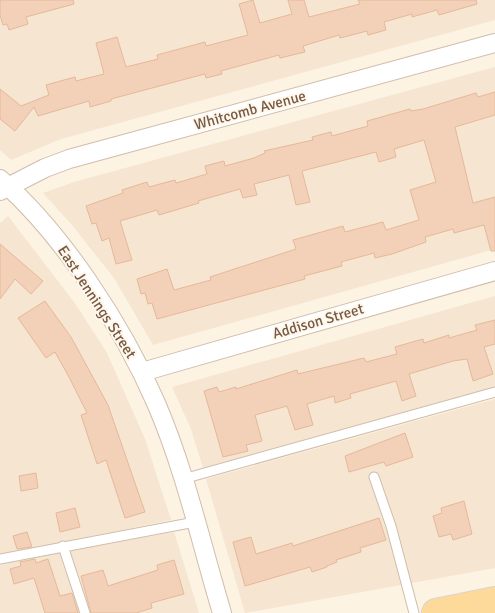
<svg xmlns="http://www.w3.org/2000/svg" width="495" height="613" font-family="Signika,sans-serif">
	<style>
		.residential { fill: #f5e5d1 }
		.building { fill: #f3d1b9; stroke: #e6b899 }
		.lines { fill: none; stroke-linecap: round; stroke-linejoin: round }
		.lane-casing { stroke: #d0bdac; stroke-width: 11 }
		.street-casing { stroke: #d0bdac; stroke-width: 20 }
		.primary-casing { stroke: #dbd4cf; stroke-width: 30 }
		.lane { stroke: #fff; stroke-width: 9 }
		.street { stroke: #fff; stroke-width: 18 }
		.primary { stroke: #fdda99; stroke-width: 28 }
		.labels { text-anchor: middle; stroke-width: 4; stroke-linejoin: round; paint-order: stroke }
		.street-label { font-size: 15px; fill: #755948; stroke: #fff7e9 }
	</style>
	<rect width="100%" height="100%" fill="#fdf3e2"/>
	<!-- residential -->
	<g class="residential">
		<polygon points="0,0 495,0 495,20 61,139 11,160 0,150"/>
		<polygon points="495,67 495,249 153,345 114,278 72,225 43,193 74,182"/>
		<polygon points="8,216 74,302 107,353 145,439 171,520 0,555 0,223"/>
		<polygon points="495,296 495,388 203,468 191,429 172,387"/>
		<polygon points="495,399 495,568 245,613 206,479"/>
		<polygon points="174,532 199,613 91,613 70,551"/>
		<polygon points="59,552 80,613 0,613 0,565"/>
	</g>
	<!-- building -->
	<g class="building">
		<polygon points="0,0 73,0 74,4 26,17 28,24 9,30 7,24 3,25 0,15"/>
		<polygon points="253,0 260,23 292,14 288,0 304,0 309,17 360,4 358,0 476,0 477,4 439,15 437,10 412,17 412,14 384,22 386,30 368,35 367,31 340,38 339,35 303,46 305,52 280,58 279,55 221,71 222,74 206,78 205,74 182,80 111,99 111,101 90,107 89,101 38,116 34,107 15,131 0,119 0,89 21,106 49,95 46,85 75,77 76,81 104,74 96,43 117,37 126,67 158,59 157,55 205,42 206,46 248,35 239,4"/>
		<polygon points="495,92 495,115 455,127 473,203 495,197 495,251 491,251 484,225 454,233 453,229 425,237 426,242 392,254 375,258 374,253 341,262 342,266 304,276 305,279 157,319 152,303 148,304 145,293 141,294 137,279 167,269 174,290 211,280 210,277 296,249 293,240 343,226 345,232 383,222 386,230 419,220 410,190 436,182 424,140 394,149 396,157 379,162 376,152 302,171 310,202 296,205 289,175 254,184 257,195 243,198 240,189 198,201 199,203 159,215 157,210 120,221 132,260 116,264 109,238 102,241 96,223 92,224 86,206 123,193 122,190 147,182 149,187 175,180 176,183 207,174 205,166 224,161 225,166 254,158 265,153 264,151 313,140 312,137 331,132 332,136 368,126 367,121 410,109 411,111 423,109 476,93 478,97"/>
		<polygon points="0,244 43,281 31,294 15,279 0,299"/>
		<polygon points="45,301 71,337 108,405 145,512 125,518 106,460 97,464 81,415 87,413 69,377 55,352 46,358 18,318"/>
		<polygon points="495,320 495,344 484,347 493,374 473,381 467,359 453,361 409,374 416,396 402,401 396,381 350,394 351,398 335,403 334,396 307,404 313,425 295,430 287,406 255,415 262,441 246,445 248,451 223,457 204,391 217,387 219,392 236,387 236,389 297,370 298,374 364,358 366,362 397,354 395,347 423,339 424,343 449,335 449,338 477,330 475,325"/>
		<polygon points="405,433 413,457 386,466 384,462 349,472 345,456"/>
		<polygon points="36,473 38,488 21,491 19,476"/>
		<polygon points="464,501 472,534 453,540 451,534 439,537 433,516 442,513 441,508"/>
		<polygon points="75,508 80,527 60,532 56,513"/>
		<polygon points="379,518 386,540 360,548 361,552 336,560 337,562 327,566 327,567 312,572 310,567 245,586 233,542 251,537 256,554 292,543 293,546"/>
		<polygon points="27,532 32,547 17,549 13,536"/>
		<polygon points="35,559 36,563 48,559 60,596 72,593 78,613 45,613 34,578 14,584 10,569 21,566 20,562"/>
		<polygon points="174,560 184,594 151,603 152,608 136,613 91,613 81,576 103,570 108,586 158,570 157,565"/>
	</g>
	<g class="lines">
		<defs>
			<g id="lane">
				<polyline points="374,477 391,526 414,613"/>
				<polyline points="183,479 495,392"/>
				<polyline points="63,546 85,613"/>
				<polyline points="0,559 195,522"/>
			</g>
			<g id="street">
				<path d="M0,179C63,234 123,327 156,403C185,470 201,543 222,613"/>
				<polyline points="0,191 45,168 69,159 495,43"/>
				<polyline points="142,372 495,271"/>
			</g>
			<polyline id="primary" points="436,613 495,601"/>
		</defs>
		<!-- lane casing -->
		<use href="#lane" class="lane-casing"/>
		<!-- street casing -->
		<use href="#street" class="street-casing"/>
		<!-- primary casing -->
		<use href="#primary" class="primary-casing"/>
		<!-- lane -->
		<use href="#lane" class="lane"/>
		<!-- street -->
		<use href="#street" class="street"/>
		<!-- primary -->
		<use href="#primary" class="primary"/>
	</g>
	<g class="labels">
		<!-- street labels -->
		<g class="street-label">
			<text transform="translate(250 110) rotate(-15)" y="5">Whitcomb Avenue</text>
			<text transform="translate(97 302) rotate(57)" y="5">East Jennings Street</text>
			<text transform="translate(318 321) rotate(-16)" y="5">Addison Street</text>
		</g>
	</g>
</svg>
